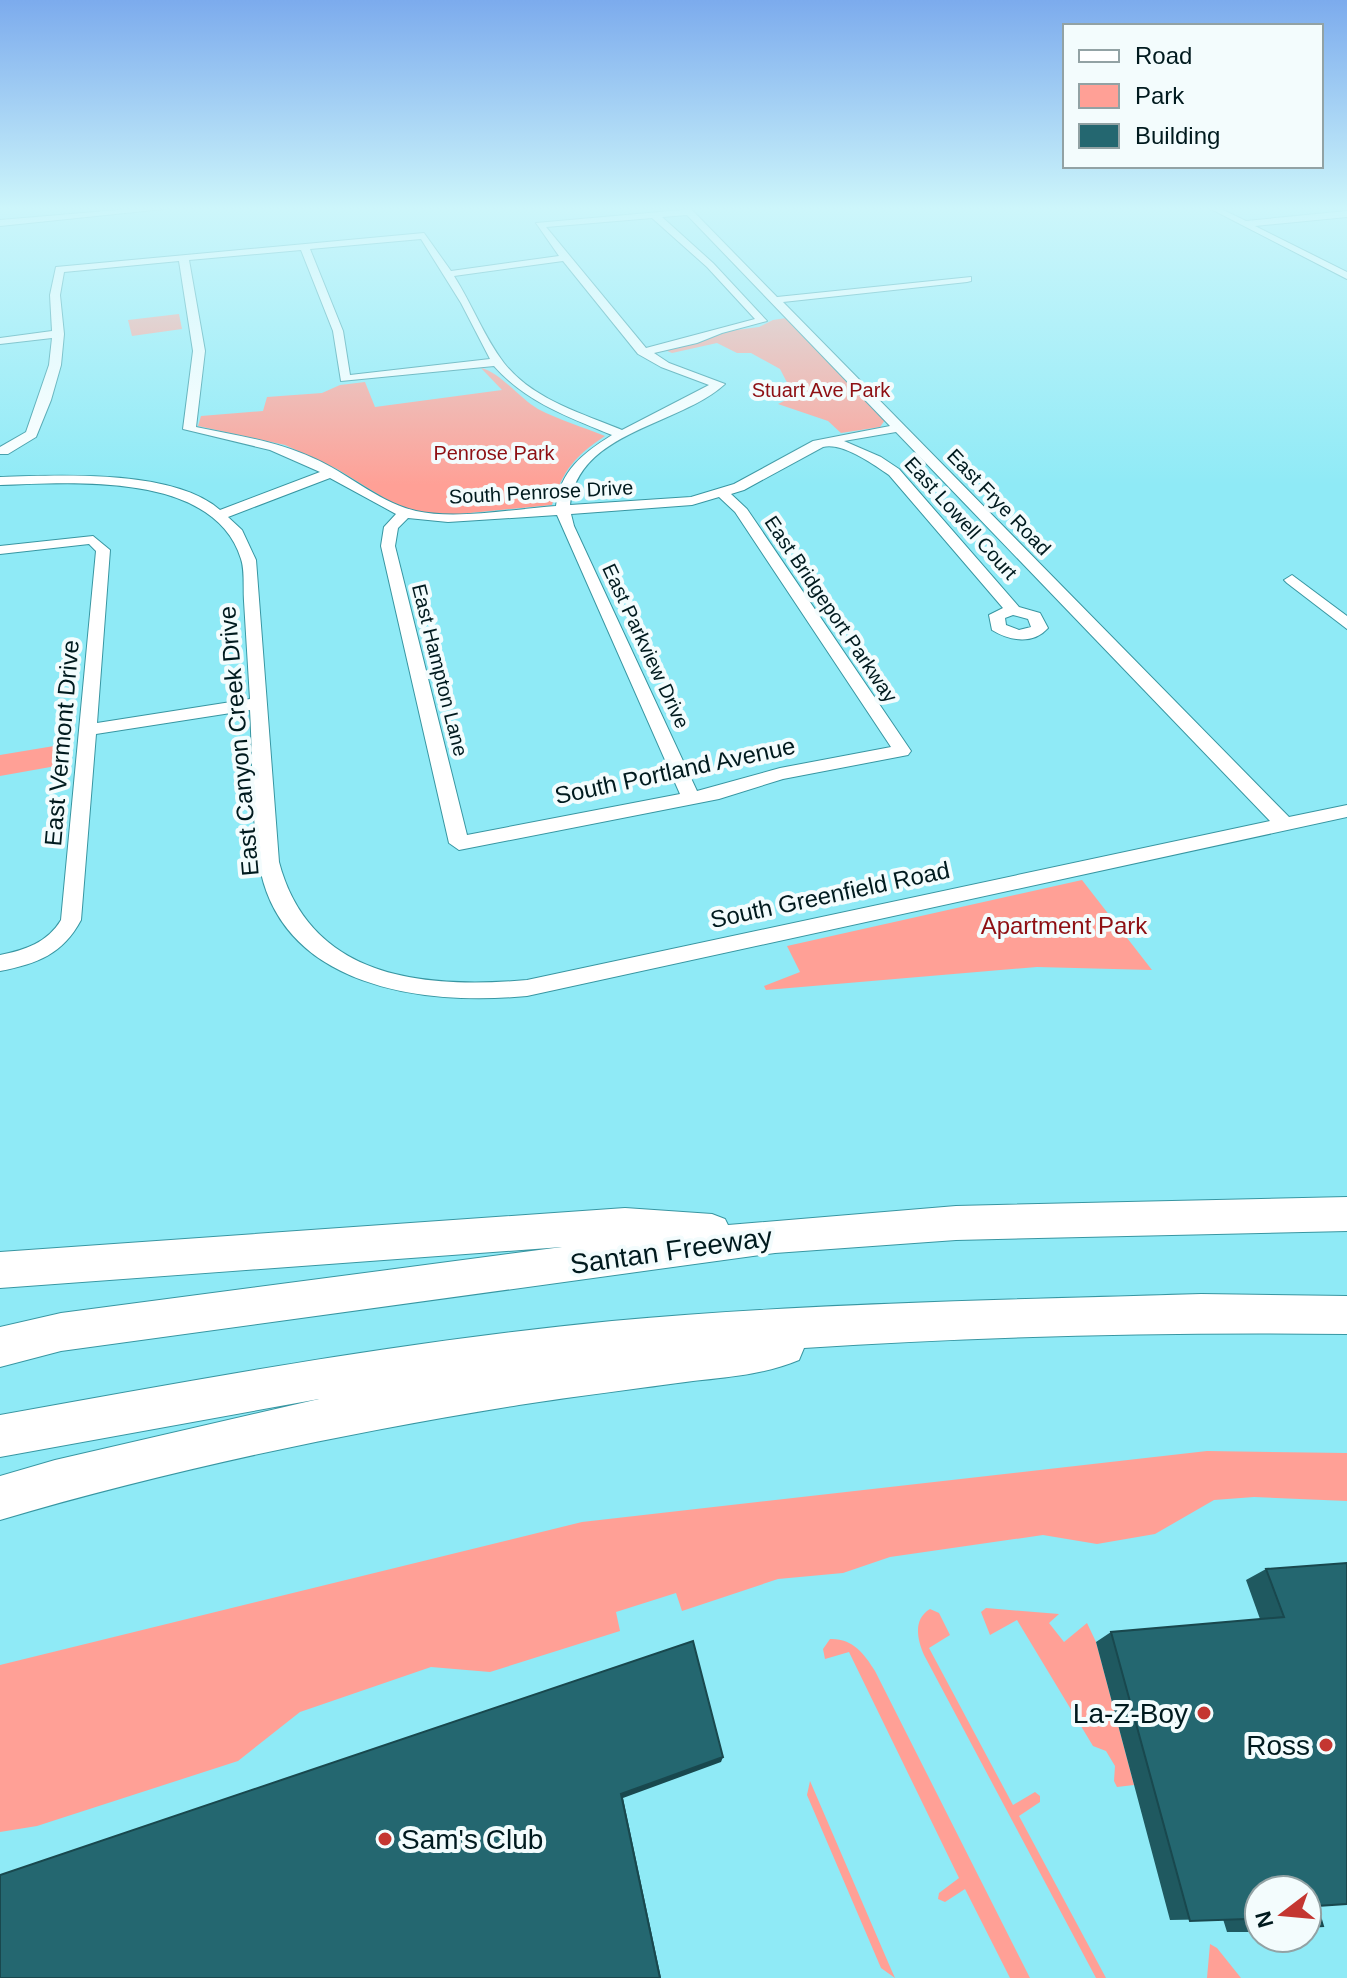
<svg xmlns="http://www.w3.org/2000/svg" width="1347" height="1978" font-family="Helvetica,sans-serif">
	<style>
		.green { fill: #ffa096 }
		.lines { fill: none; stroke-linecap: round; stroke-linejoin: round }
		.minor-casing { stroke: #3896a2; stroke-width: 2 }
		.highway-casing { stroke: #3896a2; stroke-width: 2 }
		.minor { fill: #fff; fill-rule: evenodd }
		.highway { fill: #fff; fill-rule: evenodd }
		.wall { fill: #1f5960 }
		.shaded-wall { fill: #19484e }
		.building { fill: #246770; stroke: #19484e; stroke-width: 2 }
		.poi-dot { fill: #c43631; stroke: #f3fcfd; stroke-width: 3 }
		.labels { text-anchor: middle; stroke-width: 8; stroke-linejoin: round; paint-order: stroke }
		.far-park-label { font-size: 20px; fill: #8e0f13; stroke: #f3fcfd }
		.far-street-label { font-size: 20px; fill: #001a1e; stroke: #f3fcfd }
		.street-label { font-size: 24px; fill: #001a1e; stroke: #f3fcfd }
		.park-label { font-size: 24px; fill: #8e0f13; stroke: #f3fcfd }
		.near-street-label { font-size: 28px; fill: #001a1e; stroke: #f3fcfd }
		.near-poi-label { font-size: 28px; fill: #001a1e; stroke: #f3fcfd; text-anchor: end }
	</style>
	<rect width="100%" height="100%" fill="#8feaf6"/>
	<!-- green -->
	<g class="green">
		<polygon points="179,314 182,329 132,336 128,320"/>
		<polygon points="786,318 885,420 880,427 841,433 828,421 778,404 794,396 780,369 751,353 737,353 717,343 672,353 665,350 703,341 721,332 759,327 773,320"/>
		<path d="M481,368C500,372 519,398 538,409C559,420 583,427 605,436C575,456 563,470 552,505L460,514H410L337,469L285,445L198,426L201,416L263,411L267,397L322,393L340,385L365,382L375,407L502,390Z"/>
		<polygon points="60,745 56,766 0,776 0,755"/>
		<polygon points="1082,880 1152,970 1037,967 766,990 764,986 800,972 787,946"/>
		<polygon points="1207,1451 1347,1453 1347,1501 1254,1497 1214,1500 1155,1534 1097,1544 1043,1535 890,1557 843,1573 778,1579 682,1611 676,1593 616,1612 620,1631 490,1672 431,1667 300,1712 238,1761 37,1826 0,1832 0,1665 582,1522"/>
		<polygon points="986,1608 1059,1614 1049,1623 1064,1642 1087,1623 1096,1642 1134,1785 1117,1787 1114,1781 1115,1766 1106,1751 1093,1746 1017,1620 990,1635 981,1612"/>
		<path d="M930,1609L939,1613L950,1635L929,1648L1013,1805L1035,1792L1040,1796V1802L1019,1816L1106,1978H1096L924,1655C917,1639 913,1619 930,1609Z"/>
		<path d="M830,1639C852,1638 864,1653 875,1671L1030,1978H1010L965,1889L945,1902L938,1899L939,1893L959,1878L849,1652L825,1659L823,1649Z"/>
		<polygon points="810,1781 891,1969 895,1978 881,1968 807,1795"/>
		<polygon points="1210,1944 1217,1948 1241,1978 1207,1978"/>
	</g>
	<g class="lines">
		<defs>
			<g id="minor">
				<polygon points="142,208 173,208 0,226 0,220"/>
				<path d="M681,208H690L777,297L971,277V281L967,282L783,302L1289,817L1347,805V817L527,996C424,1006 280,988 259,863C251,813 253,760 250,710L96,734L81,920C63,954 37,964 0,971V955C25,950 47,943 61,920L96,551L89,544L0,554V546L93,536L110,550L97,723L250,699C248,667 246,634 244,601C243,588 245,571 241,559C214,471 72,483 0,485V477C59,475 174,469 220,510L320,472L270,450L183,429L193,351L179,261L64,272L60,295L64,334L61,365L51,400L36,437L8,454H0V447L26,432L49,365L52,338L0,344V338L52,331L50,295L56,267L424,233L451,271L559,256L536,223L682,210ZM687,215L890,426L813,441L734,484L691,497L570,505C578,431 679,426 725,384L669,363L654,353L697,343L722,333L767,321L713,263L662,217ZM652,218L707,267L755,319L646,348L546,227ZM421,239L461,303L490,359L350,375L343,331L310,249ZM301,250L333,331L341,381L494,366C526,402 568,417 612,435C583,453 560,471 556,506C514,509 456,520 416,511C378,502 348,473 313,458C276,441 235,435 196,427L205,351L189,260ZM563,261L638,354L661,367L709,385L622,430C581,413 532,399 504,363C484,337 472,304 454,276ZM896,432L1270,821L527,980C423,989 310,979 279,862L256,560L242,530L228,517L330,478L396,514L384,527L381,546L449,843L459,850L719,799L783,779L908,755L911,751L747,509L731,494L744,490L823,447C842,442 873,464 889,475L1003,608L989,615L992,630C1010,641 1033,645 1048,628L1040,613L1019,607L899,469L881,457L844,441ZM719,497L735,512L891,747L780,768L697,791L574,526L571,514L692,505ZM557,515L680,794L467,835L395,546L398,528L408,518L448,522ZM1013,615L1028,619L1031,627L1019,630L1006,625L1005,618Z"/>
				<polygon points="1209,208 1219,208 1246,221 1347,211 1347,217 1255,226 1347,272 1347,279"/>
				<polygon points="1292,575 1347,616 1347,629 1287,583 1284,580"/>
			</g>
			<g id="highway">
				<polygon points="1347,1197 1347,1231 956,1240 775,1253 61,1351 0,1367 0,1327 61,1313 562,1247 0,1288 0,1252 625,1208 712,1214 725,1219 728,1225 956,1206"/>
				<path d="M1201,1294L1347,1296V1334C1166,1332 985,1336 804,1348L799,1360C766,1374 729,1377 693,1381C635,1389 577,1396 519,1405C345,1433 169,1470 0,1520V1476L55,1460L319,1399L0,1457V1415C203,1378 406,1341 612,1321C808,1303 1005,1300 1201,1294Z"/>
			</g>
		</defs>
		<!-- minor casing -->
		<use href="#minor" class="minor-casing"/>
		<!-- highway casing -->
		<use href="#highway" class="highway-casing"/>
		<!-- minor -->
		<use href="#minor" class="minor"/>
		<!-- highway -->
		<use href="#highway" class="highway"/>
	</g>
	<!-- wall -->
	<polygon class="wall" points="1347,1563 1317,1906 1250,1932 1227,1932 1223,1919 1170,1920 1096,1642 1111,1632 1260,1619 1246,1580 1266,1569"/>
	<!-- shaded-wall -->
	<polygon class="shaded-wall" points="723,1757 721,1762 623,1798 661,1978 660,1978 621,1794"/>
	<!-- building -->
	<g class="building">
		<polygon points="1347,1563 1347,1904 1317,1906 1323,1926 1307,1927 1307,1890 1259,1890 1259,1932 1250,1932 1246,1919 1190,1921 1111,1632 1284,1617 1266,1569"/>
		<polygon points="693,1641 723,1757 621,1794 660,1978 0,1978 0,1875"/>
	</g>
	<!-- sky -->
	<linearGradient id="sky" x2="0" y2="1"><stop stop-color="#7cabed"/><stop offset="0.43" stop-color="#cdf6fb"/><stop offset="1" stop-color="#cdf6fb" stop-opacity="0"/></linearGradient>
	<rect width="1347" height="485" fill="url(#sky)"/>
	<!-- markers -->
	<g class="poi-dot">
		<circle cx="1204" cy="1713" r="8"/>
		<circle cx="1326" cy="1745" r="8"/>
		<circle cx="385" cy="1839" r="8"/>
	</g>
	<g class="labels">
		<!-- far-park labels -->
		<g class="far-park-label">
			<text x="821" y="397">Stuart Ave Park</text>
			<text x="494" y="460">Penrose Park</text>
		</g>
		<!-- far-street labels -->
		<g class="far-street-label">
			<text transform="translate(541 492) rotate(-3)" y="7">South Penrose Drive</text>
			<text transform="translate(999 502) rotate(46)" y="7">East Frye Road</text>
			<text transform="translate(961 518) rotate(48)" y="7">East Lowell Court</text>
			<text transform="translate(831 609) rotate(56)" y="7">East Bridgeport Parkway</text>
			<text transform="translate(646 646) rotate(65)" y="7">East Parkview Drive</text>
			<text transform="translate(440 670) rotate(76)" y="7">East Hampton Lane</text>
		</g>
		<!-- street labels -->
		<g class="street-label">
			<text transform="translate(239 741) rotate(-95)" y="8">East Canyon Creek Drive</text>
			<text transform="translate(62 743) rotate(-85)" y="8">East Vermont Drive</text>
			<text transform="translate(675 771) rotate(-12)" y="8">South Portland Avenue</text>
			<text transform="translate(830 895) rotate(-12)" y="8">South Greenfield Road</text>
		</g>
		<!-- park labels -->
		<g class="park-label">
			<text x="1064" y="934">Apartment Park</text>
		</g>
		<!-- near-street labels -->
		<g class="near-street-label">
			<text transform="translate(671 1250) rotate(-8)" y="10">Santan Freeway</text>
		</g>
		<!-- near-poi labels -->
		<g class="near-poi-label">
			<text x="1188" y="1723">La-Z-Boy</text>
			<text x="1310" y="1755">Ross</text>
			<text x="401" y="1849" text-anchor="start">Sam's Club</text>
		</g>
	</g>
	<!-- legend -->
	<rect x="1063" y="24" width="260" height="144" fill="#f3fcfd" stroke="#92a2a4" stroke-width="2"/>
	<rect x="1079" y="50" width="40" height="12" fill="#ffffff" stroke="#92a2a4" stroke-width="2"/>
	<text x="1135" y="64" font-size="24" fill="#001a1e">Road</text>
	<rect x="1079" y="84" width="40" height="24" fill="#ffa096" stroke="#92a2a4" stroke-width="2"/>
	<text x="1135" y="104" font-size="24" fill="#001a1e">Park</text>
	<rect x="1079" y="124" width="40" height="24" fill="#246770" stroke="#92a2a4" stroke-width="2"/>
	<text x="1135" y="144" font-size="24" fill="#001a1e">Building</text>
	<!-- north arrow -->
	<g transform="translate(1283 1914) rotate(254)"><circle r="38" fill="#f3fcfd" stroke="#92a2a4" stroke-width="2"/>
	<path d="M0-6L14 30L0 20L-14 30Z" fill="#c43631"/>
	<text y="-12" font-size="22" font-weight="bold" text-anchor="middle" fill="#001a1e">N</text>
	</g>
</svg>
